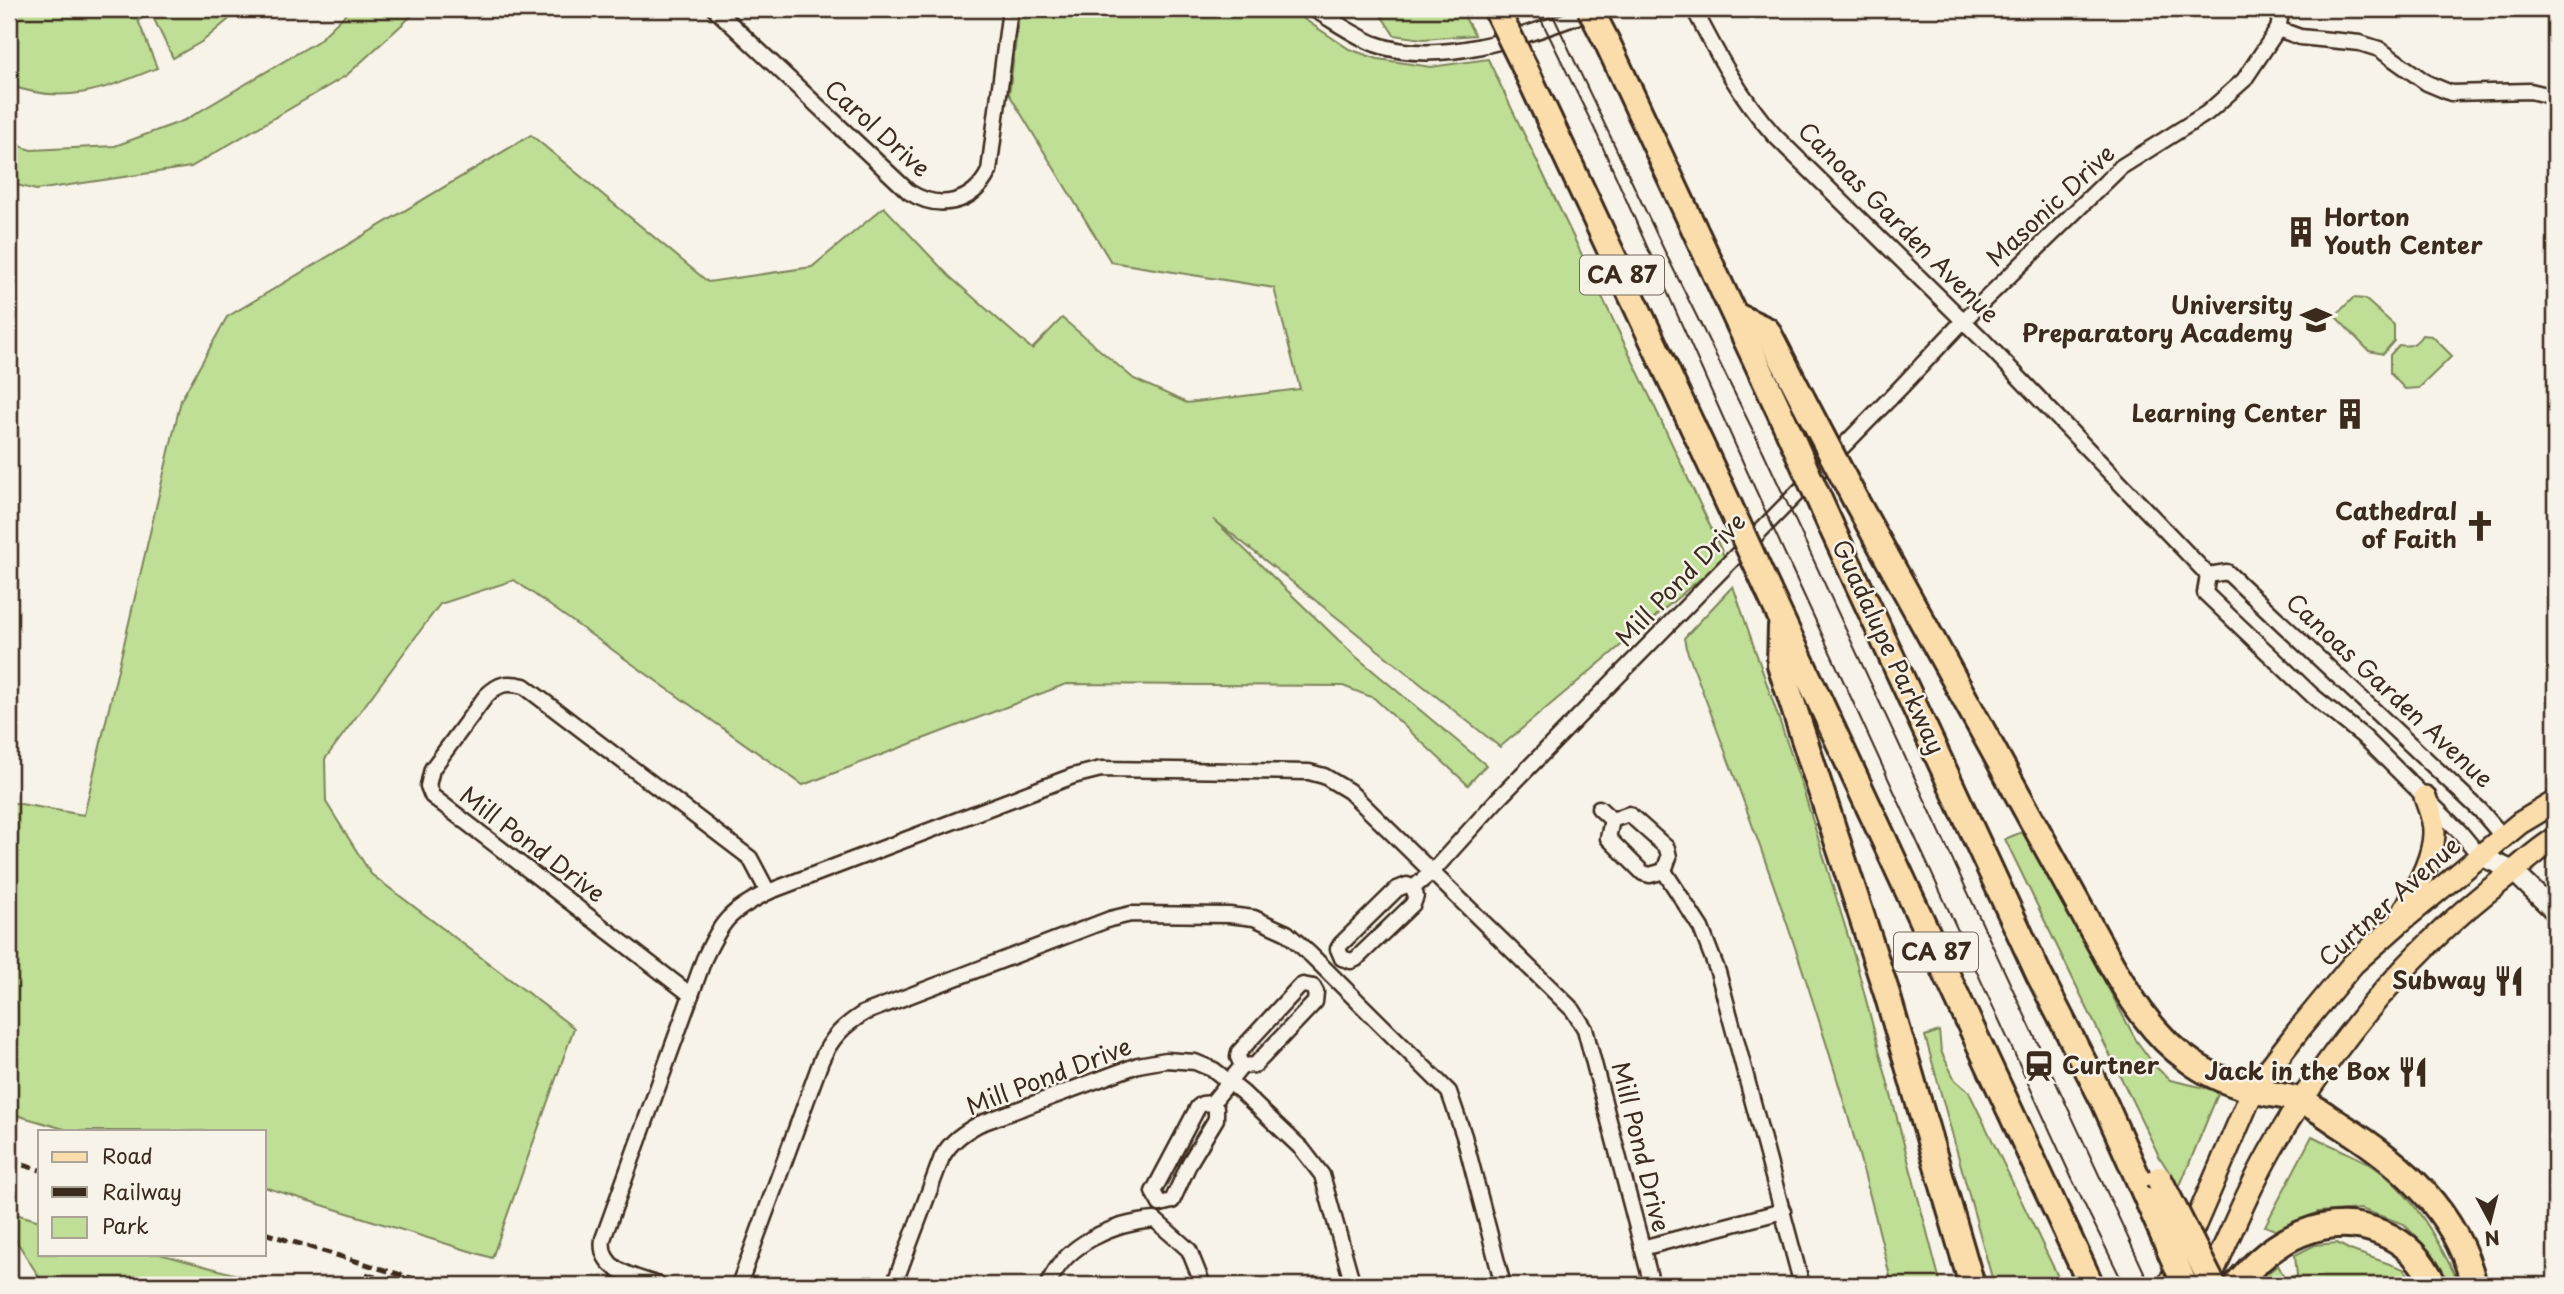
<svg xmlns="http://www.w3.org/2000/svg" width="2564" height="1294" font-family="'Playpen Sans',sans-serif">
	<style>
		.green { fill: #bfde96; stroke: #7d845a; stroke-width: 2 }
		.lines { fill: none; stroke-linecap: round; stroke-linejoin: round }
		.minor-casing { stroke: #3b2a1e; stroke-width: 19 }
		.tertiary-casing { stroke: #3b2a1e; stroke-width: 23 }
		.primary-casing { stroke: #3b2a1e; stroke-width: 26 }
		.motorway-casing { stroke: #3b2a1e; stroke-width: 30 }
		.minor { stroke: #f7f3e8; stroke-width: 14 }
		.tertiary { stroke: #f7f3e8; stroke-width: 18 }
		.primary { stroke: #fbddab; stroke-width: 21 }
		.motorway { stroke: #fbddab; stroke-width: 24 }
		.tram { stroke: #3b2a1e; stroke-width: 2 }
		.rail { stroke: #3b2a1e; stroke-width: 5; stroke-dasharray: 10 5; stroke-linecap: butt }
		.motorway-bridge-casing { stroke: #3b2a1e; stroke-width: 30; stroke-linecap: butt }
		.motorway-bridge { stroke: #fbddab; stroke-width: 24 }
		.labels { text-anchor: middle; stroke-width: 5; stroke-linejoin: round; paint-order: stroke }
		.shield { fill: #f7f3e8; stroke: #73665b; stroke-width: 2 }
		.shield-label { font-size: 23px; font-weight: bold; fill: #3b2a1e }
		.street-label { font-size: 24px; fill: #3b2a1e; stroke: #f7f3e8 }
		.poi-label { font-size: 24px; font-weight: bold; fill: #3b2a1e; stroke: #f7f3e8; text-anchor: end }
	</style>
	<rect width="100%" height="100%" fill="#f7f3e8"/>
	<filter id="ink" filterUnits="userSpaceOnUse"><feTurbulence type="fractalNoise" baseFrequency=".0143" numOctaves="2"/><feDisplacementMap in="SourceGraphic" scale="14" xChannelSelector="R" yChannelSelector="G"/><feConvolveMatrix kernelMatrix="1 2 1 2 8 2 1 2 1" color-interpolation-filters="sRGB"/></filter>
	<g filter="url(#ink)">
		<!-- green -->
		<g class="green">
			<path d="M9,9H241L203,41L173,58L152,15L138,20L157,68C105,89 65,106 9,85Z"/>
			<polygon points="351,9 419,9 347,75 191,167 36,190 9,183 9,142 31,150 115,146 185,120 318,41"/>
			<polygon points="1020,9 1289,9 1349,49 1378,59 1431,67 1488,59 1651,399 1725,558 1500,747 1213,519 1354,655 1486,765 1468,785 1374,698 1343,686 1066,684 803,785 514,580 440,604 325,759 326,802 371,874 574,1028 492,1258 264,1187 264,1131 71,1131 9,1113 9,802 84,815 181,400 227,317 531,135 708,282 812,267 884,207 949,276 1032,349 1062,318 1134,379 1187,403 1300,389 1274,288 1111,262 1009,94"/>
			<polygon points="1377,9 1460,9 1475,35 1423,39 1394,35"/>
			<polygon points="2353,298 2365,299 2394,325 2394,341 2383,354 2369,351 2335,316"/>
			<path d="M2422,335L2432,336L2452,356L2419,388L2405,389L2390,373V355L2399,345C2411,347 2416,344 2422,335Z"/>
			<path d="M1733,586L1802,786L1856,962L1941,1285H1892C1842,1067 1766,856 1686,648L1684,638Z"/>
			<polygon points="2024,831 2136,1040 2155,1066 2170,1080 2214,1090 2218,1094 2179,1188 2159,1156 2005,839"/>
			<polygon points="1939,1031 1941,1051 1955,1080 1969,1092 2062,1285 1994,1285 1925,1036"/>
			<path d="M2312,1136C2330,1145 2349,1153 2366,1162C2411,1188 2438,1240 2460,1285H2445L2431,1253L2404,1224L2361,1209L2318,1212L2277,1231L2265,1226Z"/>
			<polygon points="9,1212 40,1221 40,1254 160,1254 274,1285 44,1285 9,1229"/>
			<polygon points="2337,1243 2350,1250 2404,1269 2416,1285 2253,1285 2278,1265 2285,1279 2297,1275 2295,1255 2315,1245"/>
		</g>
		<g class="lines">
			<defs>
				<g id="minor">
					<path d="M715,9L909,192C939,211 973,204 989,171L1010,9"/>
					<path d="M1313,9C1333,20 1353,35 1375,44C1442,69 1531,33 1596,10"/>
					<path d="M1694,9C1717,54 1740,97 1774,135L1984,341L2208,575"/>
					<polyline points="2278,29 2300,37 2360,43 2379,49 2427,83 2451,93 2530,91 2555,97"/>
					<polyline points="2208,575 2227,572 2480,810 2503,837"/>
					<polyline points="2208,575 2205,593 2313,696 2364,737 2460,832 2479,855"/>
					<polyline points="1599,808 1612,820"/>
					<polygon points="1629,814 1667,848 1669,857 1664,871 1650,875 1643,873 1608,838 1612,820"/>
					<polyline points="1664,871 1701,928 1718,972 1802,1285"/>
					<polyline points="1342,958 1338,949 1341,944 1397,889 1407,885 1413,888 1432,872 1497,800 1902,386 1963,321 2121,167 2207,113 2244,80 2278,29 2282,9"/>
					<polyline points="1342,958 1351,961 1356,959 1413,904 1416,896 1413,888"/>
					<path d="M691,995L432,796L428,786L432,769L486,696C499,683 507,682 524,686L750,858L768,892"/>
					<polyline points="1242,1066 1238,1057 1239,1052 1299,987 1303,985 1313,987"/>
					<polyline points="1242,1066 1255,1065 1315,1002 1316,992 1313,987"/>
					<polyline points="1160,1204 1153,1192 1198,1107 1202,1104 1212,1103 1242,1066"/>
					<polyline points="1160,1204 1172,1201 1190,1162 1216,1119 1216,1108 1212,1103"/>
					<polyline points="1642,1248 1783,1211"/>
					<path d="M659,1285C636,1277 598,1271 603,1239L704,959C723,919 729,912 768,892L1073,776L1101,769L1309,772L1324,776L1349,791L1573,1010L1585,1029L1652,1285"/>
					<path d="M739,1285L821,1061C831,1038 843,1026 864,1013L1110,919L1131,914L1229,915L1254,918L1287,933L1311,955L1449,1092L1464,1136L1503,1285"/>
					<path d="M894,1285L942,1157C951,1141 963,1133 979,1124L1138,1065L1166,1060L1195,1062L1214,1070L1243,1093L1302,1149L1322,1175L1353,1285"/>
					<path d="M1048,1285C1064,1244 1114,1223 1155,1220L1189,1250L1203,1285"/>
				</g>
				<polyline id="tertiary" points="2479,855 2513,871 2555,912"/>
				<g id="primary">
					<path d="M2402,916C2414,891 2433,862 2434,834C2435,821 2429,809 2425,797"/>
					<polyline points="2169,1285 2253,1090 2301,1027 2353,964 2399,923 2520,823 2555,802"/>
					<path d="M2207,1285C2229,1237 2249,1187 2276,1141C2337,1040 2410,949 2505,878C2522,865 2536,850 2555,839"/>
				</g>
				<g id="motorway">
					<polyline points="1607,42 1783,419"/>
					<polyline points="1525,68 1719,483"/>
					<polyline points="1735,315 1767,330 1803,400"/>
					<path d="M1856,501L2111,964C2131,999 2153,1035 2187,1059C2206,1074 2231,1084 2254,1090C2269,1095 2286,1095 2301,1101C2315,1106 2329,1118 2342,1126C2402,1164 2457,1212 2474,1285"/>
					<polyline points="1831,526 2039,975 2104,1102 2148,1201"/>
					<polyline points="1768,590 2091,1285"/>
					<polyline points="1781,627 1780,665 1887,994 1972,1285"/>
					<path d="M2236,1285C2271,1241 2326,1209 2382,1233C2407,1243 2423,1261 2434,1285"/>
				</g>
			</defs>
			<!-- minor casing -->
			<use href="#minor" class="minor-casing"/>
			<!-- tertiary casing -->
			<use href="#tertiary" class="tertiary-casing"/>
			<!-- primary casing -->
			<use href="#primary" class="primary-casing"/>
			<!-- motorway casing -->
			<use href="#motorway" class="motorway-casing"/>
			<!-- minor -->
			<use href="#minor" class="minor"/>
			<!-- tertiary -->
			<use href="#tertiary" class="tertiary"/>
			<!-- primary -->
			<use href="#primary" class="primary"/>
			<!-- motorway -->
			<use href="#motorway" class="motorway"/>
			<!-- tram -->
			<g class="tram">
				<polyline points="1536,9 1596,132 1746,469 2073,1181 2124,1285"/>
				<polyline points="1550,9 1667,256 1763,451 2150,1285"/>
			</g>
			<!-- rail -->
			<g class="rail">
				<polyline points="9,1161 40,1170"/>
				<polyline points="264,1233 434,1285"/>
				<polyline points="366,1274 399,1285"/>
			</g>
			<defs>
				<g id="motorway-bridge">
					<polyline points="1496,9 1525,68"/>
					<polyline points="1590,9 1607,42"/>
					<polyline points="1803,400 1856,501"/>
					<polyline points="1783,419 1831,526"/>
					<polyline points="1719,483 1768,590"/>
					<polyline points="2159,1179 2213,1285"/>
					<polyline points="2148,1201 2185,1285"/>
				</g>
			</defs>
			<!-- motorway-bridge casing -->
			<use href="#motorway-bridge" class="motorway-bridge-casing"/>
			<!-- motorway-bridge -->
			<use href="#motorway-bridge" class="motorway-bridge"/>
		</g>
	</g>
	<!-- icons -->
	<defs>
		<symbol id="building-bare" viewBox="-9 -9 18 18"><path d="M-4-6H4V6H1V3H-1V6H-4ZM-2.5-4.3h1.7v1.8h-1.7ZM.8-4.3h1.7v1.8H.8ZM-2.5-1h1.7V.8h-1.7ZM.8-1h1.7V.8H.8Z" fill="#3b2a1e" stroke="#f7f3e8" stroke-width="2.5" paint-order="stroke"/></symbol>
		<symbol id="school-bare" viewBox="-9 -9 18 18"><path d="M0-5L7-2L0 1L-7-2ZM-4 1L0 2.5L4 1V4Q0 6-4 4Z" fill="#3b2a1e" stroke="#f7f3e8" stroke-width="2.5" paint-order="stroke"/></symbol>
		<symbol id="church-bare" viewBox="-9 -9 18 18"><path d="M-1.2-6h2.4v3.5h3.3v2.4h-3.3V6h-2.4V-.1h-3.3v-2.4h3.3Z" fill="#3b2a1e" stroke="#f7f3e8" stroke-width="2.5" paint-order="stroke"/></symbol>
		<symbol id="restaurant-bare" viewBox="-9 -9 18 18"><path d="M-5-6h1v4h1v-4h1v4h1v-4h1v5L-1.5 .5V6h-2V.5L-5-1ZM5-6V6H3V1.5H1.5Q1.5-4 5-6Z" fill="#3b2a1e" stroke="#f7f3e8" stroke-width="2.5" paint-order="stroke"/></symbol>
		<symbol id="station-bare" viewBox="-9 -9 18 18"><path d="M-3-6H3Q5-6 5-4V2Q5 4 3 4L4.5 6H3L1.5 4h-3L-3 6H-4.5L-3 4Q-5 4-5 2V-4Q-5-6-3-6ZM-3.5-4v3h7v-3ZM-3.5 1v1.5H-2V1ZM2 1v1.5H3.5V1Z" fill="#3b2a1e" stroke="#f7f3e8" stroke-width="2.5" paint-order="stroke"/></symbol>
	</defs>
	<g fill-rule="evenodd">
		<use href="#building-bare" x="2279" y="210" width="44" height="44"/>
		<use href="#school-bare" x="2294" y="298" width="44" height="44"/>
		<use href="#building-bare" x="2328" y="392" width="44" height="44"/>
		<use href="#church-bare" x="2458" y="504" width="44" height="44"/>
		<use href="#restaurant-bare" x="2487" y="959" width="44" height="44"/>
		<use href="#station-bare" x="2017" y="1044" width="44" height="44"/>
		<use href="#restaurant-bare" x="2391" y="1050" width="44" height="44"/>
	</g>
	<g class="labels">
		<!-- shield labels -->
		<g class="shield">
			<rect x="1580" y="255.5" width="84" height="39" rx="5"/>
			<rect x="1894" y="932.5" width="84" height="39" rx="5"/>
		</g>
		<g class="shield-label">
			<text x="1622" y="283">CA 87</text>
			<text x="1936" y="960">CA 87</text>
		</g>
		<!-- street labels -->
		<g class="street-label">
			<text transform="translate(877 129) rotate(42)" y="8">Carol Drive</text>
			<text transform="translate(2051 206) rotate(-43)" y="8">Masonic Drive</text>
			<text transform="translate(1898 223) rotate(45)" y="8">Canoas Garden Avenue</text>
			<text transform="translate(1681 580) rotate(-46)" y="8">Mill Pond Drive</text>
			<text transform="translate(1888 647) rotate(65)" y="8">Guadalupe Parkway</text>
			<text transform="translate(2389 691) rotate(43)" y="8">Canoas Garden Avenue</text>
			<text transform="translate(532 845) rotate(37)" y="8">Mill Pond Drive</text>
			<text transform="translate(2390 902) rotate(-42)" y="8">Curtner Avenue</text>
			<text transform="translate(1049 1077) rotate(-21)" y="8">Mill Pond Drive</text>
			<text transform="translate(1640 1147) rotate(76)" y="8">Mill Pond Drive</text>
		</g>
		<!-- poi labels -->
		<g class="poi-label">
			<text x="2324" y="226" text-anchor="start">Horton<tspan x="2324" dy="28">Youth Center</tspan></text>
			<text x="2293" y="314">University<tspan x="2293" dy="28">Preparatory Academy</tspan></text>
			<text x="2327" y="422">Learning Center</text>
			<text x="2457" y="520">Cathedral<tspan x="2457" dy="28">of Faith</tspan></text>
			<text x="2486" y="989">Subway</text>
			<text x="2062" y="1074" text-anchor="start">Curtner</text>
			<text x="2390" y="1080">Jack in the Box</text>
		</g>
	</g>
	<!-- margin -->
	<rect width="2564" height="1294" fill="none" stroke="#f7f3e8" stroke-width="35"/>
	<rect x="18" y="18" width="2529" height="1259" fill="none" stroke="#3b2a1e" stroke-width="2.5" filter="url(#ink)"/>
	<!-- legend -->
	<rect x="38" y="1130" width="228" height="126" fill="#f7f3e8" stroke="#aca397" stroke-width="2"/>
	<rect x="52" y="1152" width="35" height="10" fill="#fbddab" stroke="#aca397" stroke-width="2"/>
	<text x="102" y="1164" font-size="21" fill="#3b2a1e">Road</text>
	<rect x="52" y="1187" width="35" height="10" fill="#3b2a1e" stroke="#aca397" stroke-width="2"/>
	<text x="102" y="1200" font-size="21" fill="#3b2a1e">Railway</text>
	<rect x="52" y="1217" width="35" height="21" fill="#bfde96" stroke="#aca397" stroke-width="2"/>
	<text x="102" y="1234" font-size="21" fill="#3b2a1e">Park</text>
	<!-- north arrow -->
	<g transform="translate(2490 1221) rotate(173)" stroke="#f7f3e8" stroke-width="5" paint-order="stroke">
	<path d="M0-5L12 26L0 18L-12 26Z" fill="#3b2a1e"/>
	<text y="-10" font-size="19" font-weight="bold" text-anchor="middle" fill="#3b2a1e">N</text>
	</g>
</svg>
